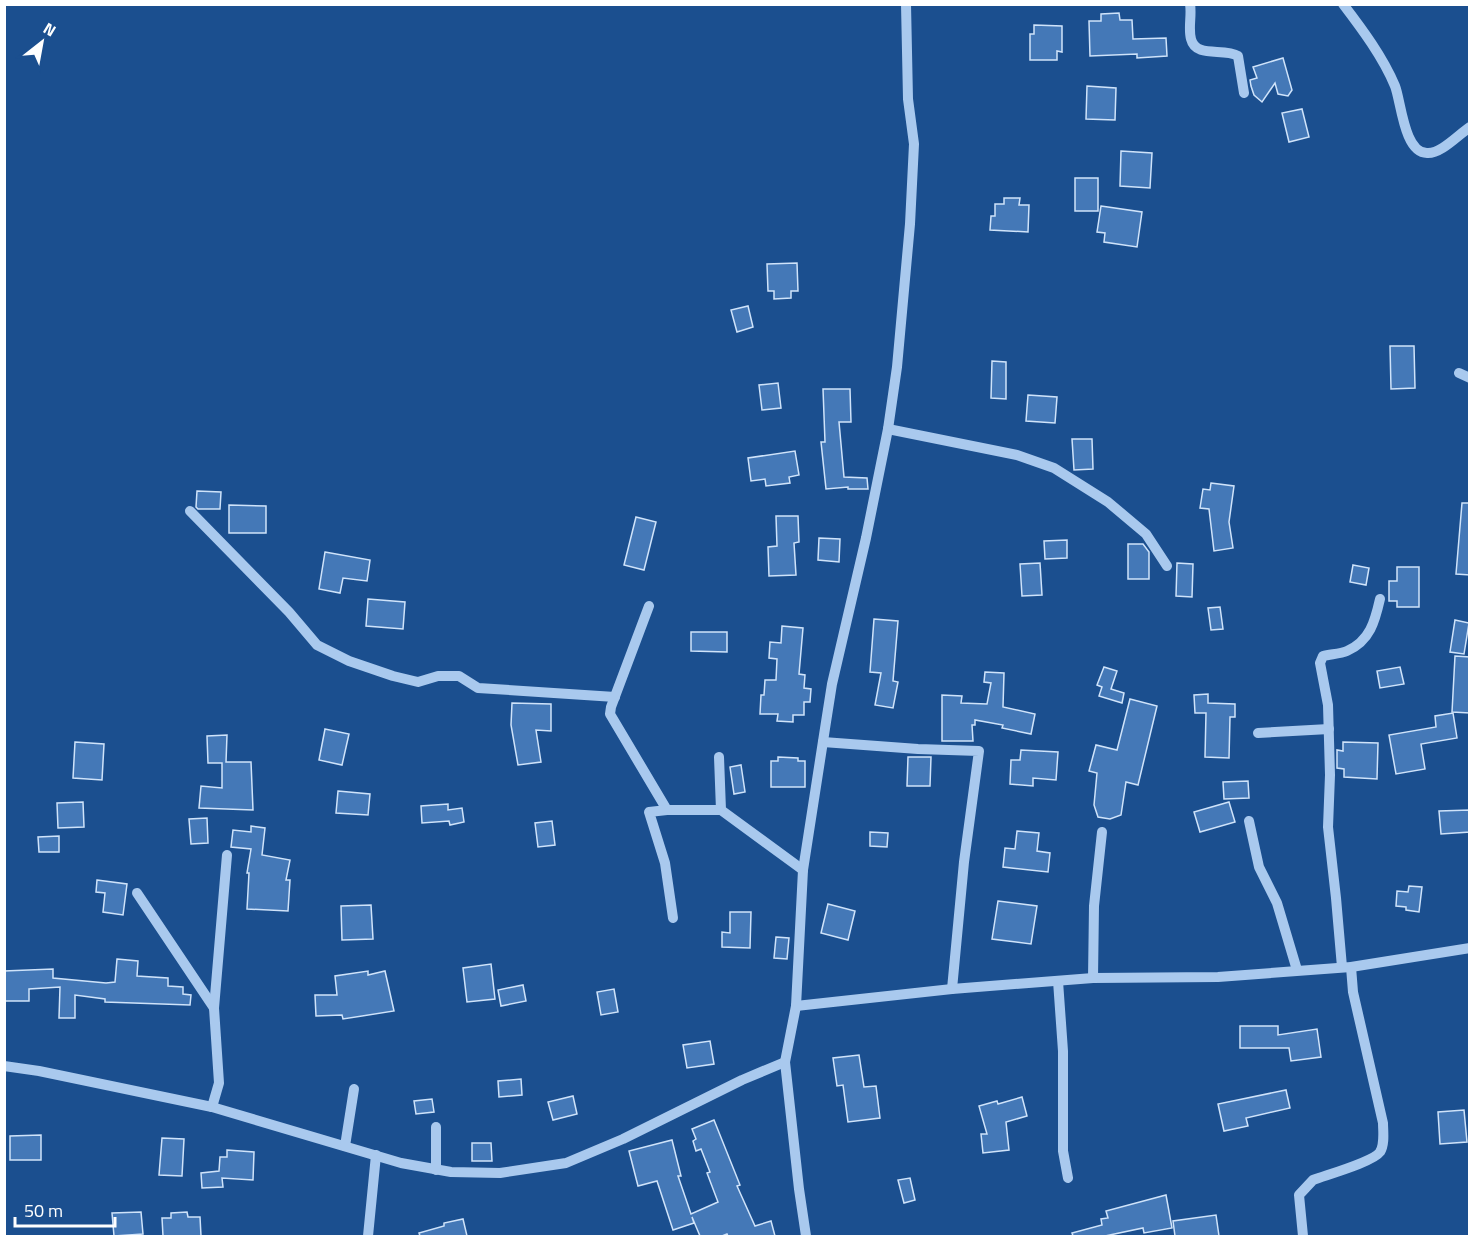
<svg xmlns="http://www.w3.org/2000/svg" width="1474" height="1241" font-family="'Titillium Web',sans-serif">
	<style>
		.building { fill: #4478b7; stroke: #cfe3fa; stroke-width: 1.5 }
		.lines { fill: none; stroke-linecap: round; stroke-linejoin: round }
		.minor { stroke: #a9c9ee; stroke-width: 10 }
	</style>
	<rect width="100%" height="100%" fill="#1b4f8f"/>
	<!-- building -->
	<g class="building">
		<polygon points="1119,13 1120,20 1132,20 1133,39 1166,38 1167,56 1137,58 1137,54 1090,56 1089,21 1101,21 1101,14"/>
		<polygon points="1034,25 1062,26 1062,52 1057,51 1057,60 1030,60 1030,34 1034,34"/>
		<polygon points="1283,58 1292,90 1288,96 1278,94 1275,83 1262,102 1254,95 1251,86 1250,80 1257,78 1253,67"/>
		<polygon points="1087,86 1116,88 1115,120 1086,119"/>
		<polygon points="1302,109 1309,137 1289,142 1282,113"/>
		<polygon points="1121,151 1152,153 1150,188 1120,186"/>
		<rect x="1075" y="178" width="23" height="33"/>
		<polygon points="1004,198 1020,198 1019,205 1029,205 1028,232 990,230 991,216 995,216 995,204 1004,204"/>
		<polygon points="1101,206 1142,212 1137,247 1104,242 1105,233 1097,232"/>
		<polygon points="797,263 798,291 791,291 791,298 774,299 774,291 768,291 767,264"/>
		<polygon points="748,306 753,327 737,332 731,310"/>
		<polygon points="1390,346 1414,346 1415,388 1391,389"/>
		<polygon points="992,361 1006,362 1006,399 991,398"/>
		<polygon points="778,383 781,408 762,410 759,385"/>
		<polygon points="823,389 850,389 851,422 839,422 844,477 867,478 868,489 848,489 848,487 826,489 821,442 825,442"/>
		<polygon points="1028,395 1057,397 1055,423 1026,421"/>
		<polygon points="1072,439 1092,439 1093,469 1074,470"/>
		<polygon points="795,451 799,475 789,477 790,483 766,486 765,479 751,481 748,458"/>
		<polygon points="1211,483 1234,486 1229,522 1233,548 1214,551 1209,509 1200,508 1203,489 1210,490"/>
		<polygon points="197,491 221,492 220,509 198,509 196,507"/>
		<polygon points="1462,503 1470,503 1470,575 1456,574"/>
		<polygon points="229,505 266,506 266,533 229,533"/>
		<polygon points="776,516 798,516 799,542 794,543 796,575 769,576 768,547 777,546"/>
		<polygon points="636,517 656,522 644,570 624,565"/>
		<polygon points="819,538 840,539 839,562 818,560"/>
		<polygon points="1067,540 1067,558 1045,559 1044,541"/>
		<polygon points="1128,544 1143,544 1149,552 1149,579 1128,579"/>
		<polygon points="325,552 370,560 367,581 343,578 340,593 319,589"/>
		<polygon points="1040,563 1042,595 1022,596 1020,564"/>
		<polygon points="1177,563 1193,564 1192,597 1176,596"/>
		<polygon points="1353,565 1369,568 1366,585 1350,582"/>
		<polygon points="1397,567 1419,567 1419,607 1397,607 1397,601 1389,601 1389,581 1397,581"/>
		<polygon points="368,599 405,602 403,629 366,626"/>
		<polygon points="1220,607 1223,629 1211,630 1208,608"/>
		<polygon points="874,619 898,621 893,681 898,682 893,708 875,705 881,673 870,672"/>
		<polygon points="1455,620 1469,623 1464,654 1450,652"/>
		<polygon points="782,626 803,628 799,674 805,675 804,688 811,689 810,702 804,702 804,715 793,715 793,722 777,721 778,714 760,714 761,695 764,695 765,680 776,680 777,659 769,658 770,642 781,643"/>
		<polygon points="691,632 727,632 727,652 691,651"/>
		<polygon points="1455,656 1470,657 1470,713 1452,712"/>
		<polygon points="1104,667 1117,671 1111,689 1124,693 1122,703 1099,696 1102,687 1097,685"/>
		<polygon points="1400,667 1404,684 1380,688 1377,671"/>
		<polygon points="985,672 1004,673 1003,707 1035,714 1031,734 1002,728 1003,725 975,720 975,725 972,725 973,741 942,741 942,695 962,696 961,703 987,704 991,683 984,682"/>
		<polygon points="1208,694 1208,703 1235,704 1235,717 1230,717 1229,758 1205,757 1206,713 1195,713 1194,695"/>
		<polygon points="1130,699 1157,706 1138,785 1126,782 1121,815 1110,819 1098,817 1094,805 1097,773 1089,771 1096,745 1117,750"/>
		<polygon points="512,703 551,704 551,731 536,730 541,762 518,765 511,725"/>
		<polygon points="1453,713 1457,738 1421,744 1425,769 1396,774 1389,735 1436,727 1435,716"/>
		<polygon points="325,729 349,734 342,765 319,760"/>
		<polygon points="227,735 226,762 251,762 253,810 199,808 201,786 222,788 222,763 208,763 207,736"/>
		<polygon points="75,742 104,744 102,780 73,778"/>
		<polygon points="1343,742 1378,743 1377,779 1344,777 1344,769 1337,768 1337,750 1343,751"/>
		<polygon points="1021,750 1058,752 1056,780 1033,778 1033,786 1010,784 1011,760 1020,760"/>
		<polygon points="778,757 798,758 798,761 805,761 805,787 771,787 771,761 778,761"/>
		<polygon points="908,757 931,757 930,786 907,786"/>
		<polygon points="741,765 745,792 734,794 730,767"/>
		<polygon points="1248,781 1249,798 1224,799 1223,782"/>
		<polygon points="338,791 370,794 368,815 336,813"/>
		<polygon points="83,802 84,827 58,828 57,803"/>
		<polygon points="1229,802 1235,822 1200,832 1194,812"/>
		<polygon points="448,804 448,810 462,808 464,822 450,825 449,821 422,823 421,806"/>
		<polygon points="1470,810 1470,832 1441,834 1439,811"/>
		<polygon points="207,818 208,843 191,844 189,819"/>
		<polygon points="552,821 555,845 538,847 535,823"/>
		<polygon points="251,826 265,828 262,855 290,860 286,880 290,880 288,911 247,909 249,873 247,873 251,849 231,847 233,830 251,832"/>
		<polygon points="1017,831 1039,833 1037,851 1050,853 1048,872 1003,867 1005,848 1015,849"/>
		<polygon points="870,832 888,833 887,847 870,846"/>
		<polygon points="59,836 59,852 39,852 38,837"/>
		<polygon points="97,880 127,884 123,915 103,912 105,893 96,892"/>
		<polygon points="1409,886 1422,887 1419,912 1406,910 1406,907 1396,906 1397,891 1408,892"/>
		<polygon points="998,901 1037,906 1031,944 992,939"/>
		<polygon points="828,904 855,911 848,940 821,933"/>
		<polygon points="371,905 373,939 342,940 341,906"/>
		<polygon points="730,912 751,912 750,948 722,947 722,932 730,933"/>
		<polygon points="776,937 789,938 787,959 774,958"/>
		<polygon points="117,959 138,961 137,976 168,978 168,986 183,987 183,994 191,995 190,1005 105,1002 105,999 75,995 75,1018 59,1018 60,987 29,989 29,1001 4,1001 4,971 53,969 53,978 106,983 115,982"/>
		<polygon points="491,964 495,999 467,1002 463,968"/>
		<polygon points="368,971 368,975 385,971 394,1011 343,1019 342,1015 316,1016 315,995 337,995 335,976"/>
		<polygon points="523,985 526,1001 501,1006 498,990"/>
		<polygon points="614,989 618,1012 601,1015 597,992"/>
		<polygon points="1240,1026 1278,1026 1278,1035 1317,1029 1321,1057 1291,1061 1289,1048 1240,1048"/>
		<polygon points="710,1041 714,1064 687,1068 683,1045"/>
		<polygon points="859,1055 864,1087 876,1086 880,1118 848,1122 843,1085 837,1086 833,1058"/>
		<polygon points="521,1079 522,1095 499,1097 498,1081"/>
		<polygon points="1286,1090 1290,1108 1246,1118 1248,1126 1224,1131 1218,1104"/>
		<polygon points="573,1096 577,1114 553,1120 548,1102"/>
		<polygon points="1022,1097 1027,1116 1006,1122 1009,1150 983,1153 981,1134 987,1134 979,1106 997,1101 998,1104"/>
		<polygon points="432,1099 434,1112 416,1114 414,1101"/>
		<polygon points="1464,1110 1467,1142 1440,1144 1438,1112"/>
		<polygon points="714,1120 740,1185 737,1186 755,1226 771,1221 775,1236 728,1236 727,1234 722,1236 700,1236 692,1217 694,1223 673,1230 657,1181 638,1186 629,1151 672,1140 681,1176 678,1176 691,1214 718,1202 707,1173 710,1172 701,1149 696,1151 693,1141 696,1139 692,1129"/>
		<polygon points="41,1135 41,1160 10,1160 10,1136"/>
		<polygon points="162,1138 184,1139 182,1176 159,1175"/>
		<polygon points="472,1143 491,1143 492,1161 472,1161"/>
		<polygon points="227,1150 254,1152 253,1180 222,1178 223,1187 202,1188 201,1173 219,1171 220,1157 227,1157"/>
		<polygon points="910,1178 915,1200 904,1203 898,1180"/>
		<polygon points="1166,1195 1172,1228 1144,1233 1143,1228 1105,1236 1073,1236 1072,1233 1102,1225 1101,1219 1108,1218 1106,1211"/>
		<polygon points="141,1212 143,1234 114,1236 112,1213"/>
		<polygon points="187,1212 188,1217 200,1217 201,1236 163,1236 162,1218 171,1218 171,1213"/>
		<polygon points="1216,1215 1219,1236 1175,1236 1173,1221"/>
		<polygon points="463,1219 467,1236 420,1236 419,1233 444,1226 444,1223"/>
	</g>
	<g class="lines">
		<!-- minor -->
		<g class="minor">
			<path d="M1190,4C1192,15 1188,28 1191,39C1196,59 1224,47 1238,56L1244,93"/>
			<path d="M1343,4C1362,29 1383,57 1395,86C1401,101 1404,153 1427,153C1441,154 1458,135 1470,127"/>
			<polyline points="1459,373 1470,378"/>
			<polyline points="888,429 1017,455 1054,468 1108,502 1146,534 1167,566"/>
			<polyline points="190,511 289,612 317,645 349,661 393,676 418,682 438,676 459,676 478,688 615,697"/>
			<polyline points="649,606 611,707 610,714 667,810 721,810"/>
			<polyline points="1258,733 1329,729"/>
			<polyline points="823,742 918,749 979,751 964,862 952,989"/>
			<polyline points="719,757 721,810 803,870"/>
			<polyline points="667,810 649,812 665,863 673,918"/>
			<polyline points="1249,821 1259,867 1277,903 1297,970"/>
			<polyline points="137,893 214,1008"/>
			<path d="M1342,967L1336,898L1328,827L1330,775L1328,705L1320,663L1323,656C1330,654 1340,654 1347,651C1370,641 1375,621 1380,599"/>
			<polyline points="1093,978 1094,906 1102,832"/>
			<polyline points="1058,981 1063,1051 1063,1151 1068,1178"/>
			<polyline points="796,1006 952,989 1093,978 1218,977 1351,967 1470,948"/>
			<polyline points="4,1066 39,1071 212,1107 401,1163 451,1172 500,1173 566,1163 623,1139 742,1080 785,1062"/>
			<polyline points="212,1107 219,1083 214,1008 227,855"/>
			<polyline points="436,1127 436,1170"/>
			<polyline points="345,1146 354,1089"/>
			<polyline points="368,1236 376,1155"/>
			<polyline points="806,1236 799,1189 785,1062 796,1006 803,870 826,722 832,684 866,538 888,429 897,367 910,224 914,144 908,99 906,4"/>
			<path d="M1303,1236L1299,1195L1313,1180C1326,1175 1373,1162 1380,1152C1385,1144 1383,1131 1383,1123L1353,992L1351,967"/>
		</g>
	</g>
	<!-- border -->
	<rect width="1474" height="1241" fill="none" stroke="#ffffff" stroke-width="12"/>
	<!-- north arrow -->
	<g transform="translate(42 42) rotate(31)" stroke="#1b4f8f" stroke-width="4.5" paint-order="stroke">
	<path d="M0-4.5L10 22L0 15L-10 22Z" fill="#ffffff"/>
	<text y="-9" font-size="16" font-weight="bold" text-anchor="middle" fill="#ffffff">N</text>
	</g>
	<!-- scale -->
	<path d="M15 1217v9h100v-9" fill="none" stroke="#ffffff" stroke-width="3"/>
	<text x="24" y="1217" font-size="18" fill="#ffffff" stroke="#1b4f8f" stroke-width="4.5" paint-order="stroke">50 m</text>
</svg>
